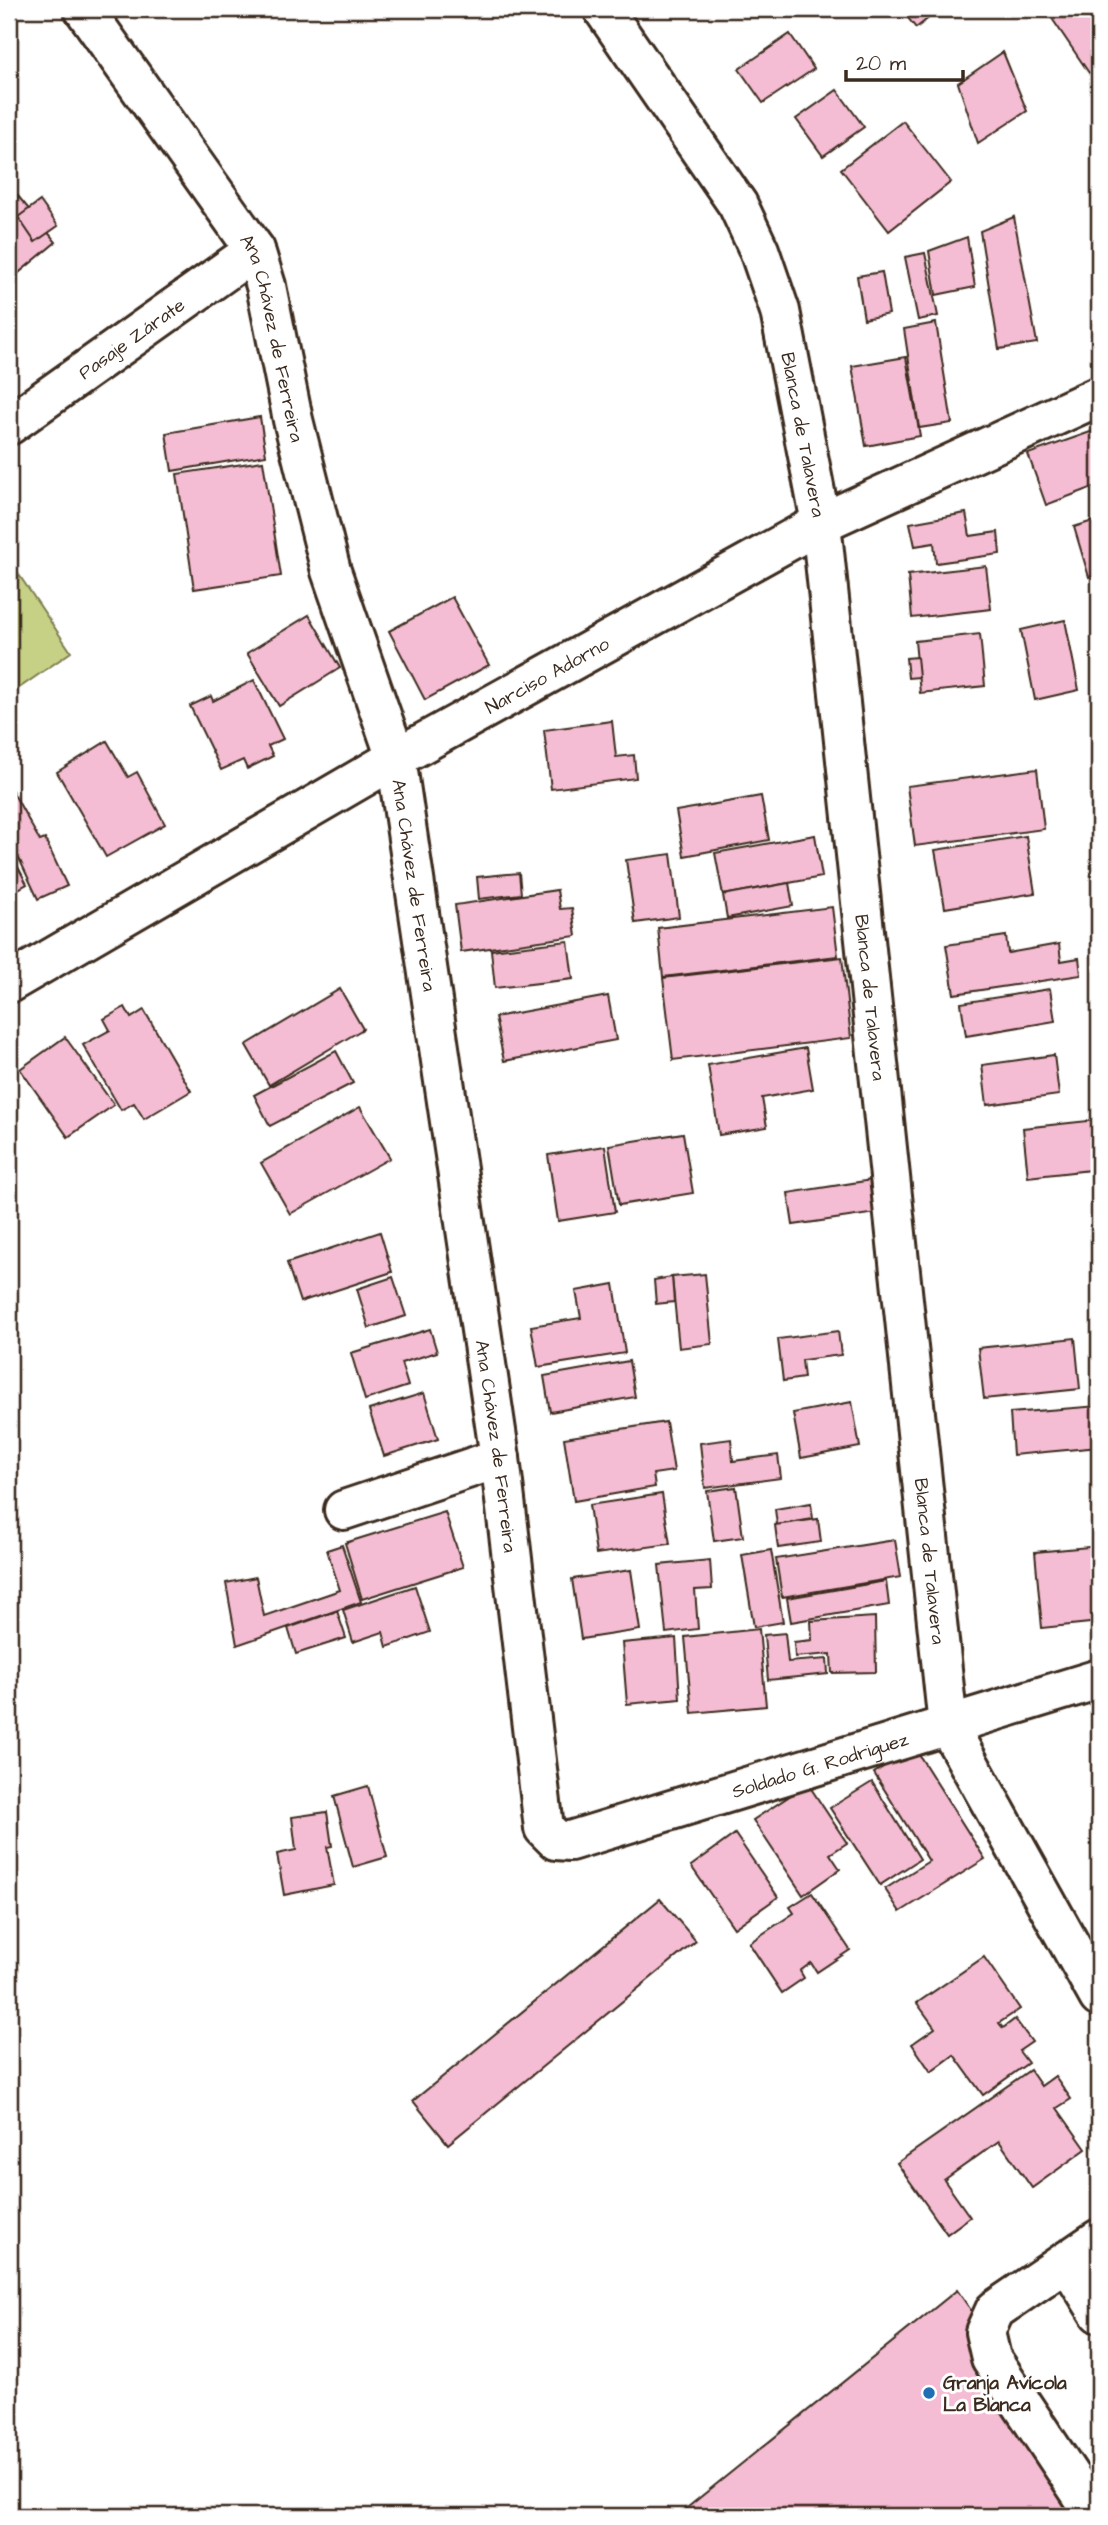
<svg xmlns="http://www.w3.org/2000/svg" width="1108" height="2525" font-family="'Architects Daughter',sans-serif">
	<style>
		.pitch { fill: #c6d185; stroke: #807e52; stroke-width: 2 }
		.building { fill: #f5bdd3; stroke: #3b2a1e; stroke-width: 2 }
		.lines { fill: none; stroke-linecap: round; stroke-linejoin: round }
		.minor-casing { stroke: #3b2a1e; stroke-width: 44 }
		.minor { stroke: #fff; stroke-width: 38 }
		.poi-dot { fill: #1f6fb2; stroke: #fff; stroke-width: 2.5 }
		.labels { text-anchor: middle; stroke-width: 6; stroke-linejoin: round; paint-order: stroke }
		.street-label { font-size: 19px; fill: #3b2a1e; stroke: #fff }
		.poi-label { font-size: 19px; font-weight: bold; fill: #3b2a1e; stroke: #fff; text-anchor: start }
	</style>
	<rect width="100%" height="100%" fill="#fff"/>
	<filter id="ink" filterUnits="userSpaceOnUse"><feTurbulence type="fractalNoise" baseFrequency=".0143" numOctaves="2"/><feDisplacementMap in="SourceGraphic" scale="14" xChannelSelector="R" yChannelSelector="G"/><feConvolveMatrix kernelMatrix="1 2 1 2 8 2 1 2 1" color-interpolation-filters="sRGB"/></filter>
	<g filter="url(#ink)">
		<!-- pitch -->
		<polygon class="pitch" points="9,560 71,652 9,695"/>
		<!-- building -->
		<g class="building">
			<polygon points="901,9 940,9 916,28"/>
			<polygon points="1063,9 1099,9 1099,67 1089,73 1051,17"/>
			<polygon points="790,34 814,69 763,103 739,69"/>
			<polygon points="1003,52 1027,111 978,143 958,83"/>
			<polygon points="837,90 864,127 823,156 796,119"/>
			<polygon points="903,121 951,182 889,231 841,169"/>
			<polygon points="13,190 56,242 9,281 9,194"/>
			<polygon points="40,201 58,226 35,242 18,217"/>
			<polygon points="1014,217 1037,343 999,349 980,231"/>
			<polygon points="967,237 975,287 936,295 929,251"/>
			<polygon points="925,253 938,316 918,320 905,257"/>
			<polygon points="882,272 889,314 864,319 857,276"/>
			<polygon points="936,323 952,423 919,428 904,329"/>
			<polygon points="906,357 920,436 866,446 852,366"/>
			<polygon points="260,417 266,455 172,471 166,433"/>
			<polygon points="1099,429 1099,485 1046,505 1028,454"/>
			<polygon points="263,461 281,576 194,589 177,474"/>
			<polygon points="966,513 970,536 998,532 1000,554 936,563 934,543 915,546 910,523"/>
			<polygon points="1099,519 1099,574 1089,577 1074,527"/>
			<polygon points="986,566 991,609 912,618 908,575"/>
			<polygon points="452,597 489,665 425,700 389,631"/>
			<polygon points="309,615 340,668 279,706 247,653"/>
			<polygon points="1065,620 1079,690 1035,700 1021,630"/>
			<polygon points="980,634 985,686 920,693 915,641"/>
			<polygon points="917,657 919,677 908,678 906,658"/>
			<polygon points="254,680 283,739 268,746 273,756 247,769 243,760 221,770 190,706 211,696 213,701"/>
			<polygon points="612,721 616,757 634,755 636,778 551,789 544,730"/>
			<polygon points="107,741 128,777 137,772 165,824 106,857 57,772"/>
			<polygon points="1037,769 1044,829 915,846 907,786"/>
			<polygon points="9,785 40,841 45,839 67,886 38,899 9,837"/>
			<polygon points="1099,794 1099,858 1090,795"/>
			<polygon points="761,796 769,840 684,856 676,811"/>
			<polygon points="815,835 822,877 723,895 715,853"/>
			<polygon points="1026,836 1035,893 945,908 935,850"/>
			<polygon points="9,850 27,884 9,894"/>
			<polygon points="671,854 679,917 635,923 626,860"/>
			<polygon points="519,873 521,894 479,899 477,877"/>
			<polygon points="789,883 793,906 727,918 723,895"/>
			<polygon points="557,890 560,909 572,908 576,936 461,952 455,905"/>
			<polygon points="832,907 838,956 663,977 658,928"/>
			<polygon points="1006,936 1008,953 1059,944 1061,961 1079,958 1081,975 954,994 946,945"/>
			<polygon points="568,941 573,979 495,988 491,950"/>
			<polygon points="842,957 851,1038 673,1060 663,978"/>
			<polygon points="340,989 363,1029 269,1085 246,1045"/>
			<polygon points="1050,989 1055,1021 966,1036 961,1003"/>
			<polygon points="608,996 616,1040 504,1061 495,1017"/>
			<polygon points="125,1007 131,1018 144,1010 191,1091 144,1119 134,1103 121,1110 83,1045 110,1030 104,1019"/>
			<polygon points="65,1037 114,1105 68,1137 20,1069"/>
			<polygon points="806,1048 813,1089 762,1098 767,1127 719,1135 708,1065"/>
			<polygon points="336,1051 353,1083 270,1126 254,1095"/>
			<polygon points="1054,1055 1059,1095 987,1105 982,1065"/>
			<polygon points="360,1107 390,1158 290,1214 261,1163"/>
			<polygon points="1097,1120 1099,1169 1028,1177 1023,1128"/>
			<polygon points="683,1133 693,1193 619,1205 609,1145"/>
			<polygon points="605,1146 615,1212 558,1221 548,1155"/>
			<polygon points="872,1180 877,1213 793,1225 788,1193"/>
			<polygon points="380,1232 392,1272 300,1302 287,1263"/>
			<polygon points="705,1274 712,1344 679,1348 672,1277"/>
			<polygon points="393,1277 406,1316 369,1328 357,1289"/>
			<polygon points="672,1277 674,1302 656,1304 654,1280"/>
			<polygon points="614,1284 625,1353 538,1367 531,1326 581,1318 576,1291"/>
			<polygon points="430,1329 437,1352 401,1363 408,1386 365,1400 351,1353"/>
			<polygon points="838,1331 841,1355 802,1360 804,1378 783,1381 778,1339"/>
			<polygon points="1075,1338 1080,1389 984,1399 978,1348"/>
			<polygon points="629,1361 635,1397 550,1412 544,1376"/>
			<polygon points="424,1393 438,1439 384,1456 369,1410"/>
			<polygon points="852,1402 860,1447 801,1458 793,1413"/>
			<polygon points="1099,1406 1099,1447 1013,1455 1010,1413"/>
			<polygon points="666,1422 674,1471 653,1474 655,1487 574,1501 564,1438"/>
			<polygon points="731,1439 733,1461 778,1455 781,1478 705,1488 700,1443"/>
			<polygon points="736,1487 743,1537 714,1541 707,1491"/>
			<polygon points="662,1494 670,1544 596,1554 589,1505"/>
			<polygon points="811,1503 813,1519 777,1525 775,1509"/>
			<polygon points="445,1512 463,1567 362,1599 345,1543"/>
			<polygon points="818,1519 821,1542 778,1548 775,1525"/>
			<polygon points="895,1540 901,1577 782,1597 776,1559"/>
			<polygon points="342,1545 361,1602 237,1645 226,1583 256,1577 264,1616 340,1590 327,1550"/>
			<polygon points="1099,1546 1099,1622 1042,1628 1035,1552"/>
			<polygon points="771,1550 783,1622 754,1627 742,1555"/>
			<polygon points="710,1560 712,1589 695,1590 698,1629 666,1633 659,1565"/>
			<polygon points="631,1570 640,1630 581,1639 572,1579"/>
			<polygon points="886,1581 889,1605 791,1622 787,1598"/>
			<polygon points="415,1586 430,1632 387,1647 383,1632 353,1642 343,1610"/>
			<polygon points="337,1611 346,1638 296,1654 288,1628"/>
			<polygon points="875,1617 876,1672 832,1673 831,1654 795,1657 794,1642 812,1640 811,1621"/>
			<polygon points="759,1629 766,1706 692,1713 685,1637"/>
			<polygon points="785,1633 788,1662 827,1659 828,1674 768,1680 764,1635"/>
			<polygon points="676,1638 680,1699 627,1704 622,1643"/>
			<polygon points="914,1747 985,1859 900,1912 885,1889 929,1861 874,1773"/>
			<polygon points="872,1782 920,1859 880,1885 830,1808"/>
			<polygon points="808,1784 847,1843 830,1854 840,1869 803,1895 753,1820"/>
			<polygon points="368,1786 387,1857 353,1867 334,1796"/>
			<polygon points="327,1812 332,1846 327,1847 334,1885 284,1895 277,1854 296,1850 292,1817"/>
			<polygon points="735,1834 778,1897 734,1928 691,1866"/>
			<polygon points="812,1893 850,1950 817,1972 811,1963 800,1971 804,1978 782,1993 749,1943 794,1913 790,1907"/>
			<polygon points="660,1899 696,1941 448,2144 413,2101"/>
			<polygon points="984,1957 1020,2009 999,2023 1003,2028 1015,2019 1032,2042 1019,2051 1028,2063 983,2095 954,2055 931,2072 912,2044 935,2028 917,2003"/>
			<polygon points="1030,2070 1041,2086 1055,2076 1071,2099 1057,2108 1086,2149 1032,2188 999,2141 944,2180 970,2217 947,2234 897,2163"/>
			<polygon points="957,2290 1099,2496 1099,2516 677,2516"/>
		</g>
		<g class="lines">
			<defs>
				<g id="minor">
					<path id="s1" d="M84,9L255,250L266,286L293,420L331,571L396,758L500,1458L544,1828L556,1840L570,1841L1099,1679"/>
					<path id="s2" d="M603,9L738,205L759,250L780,311L821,523L948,1726L1099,1997"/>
					<path id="s3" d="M9,425L255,250"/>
					<path id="s4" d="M9,983L396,758L821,523L1099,396"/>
					<polyline points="344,1510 500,1458"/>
					<polyline points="1067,2261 1099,2313"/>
					<polyline points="1096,2516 991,2358 985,2332 995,2310 1099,2239"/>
				</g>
			</defs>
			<!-- minor casing -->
			<use href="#minor" class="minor-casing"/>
			<!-- minor -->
			<use href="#minor" class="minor"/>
		</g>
	</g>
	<!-- markers -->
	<circle class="poi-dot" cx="929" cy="2393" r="7"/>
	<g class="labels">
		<!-- street labels -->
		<g class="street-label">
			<text dy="7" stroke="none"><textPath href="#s3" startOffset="150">Pasaje Zárate</textPath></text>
			<text dy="7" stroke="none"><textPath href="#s1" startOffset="385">Ana Chávez de Ferreira</textPath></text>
			<text dy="7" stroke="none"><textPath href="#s2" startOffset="478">Blanca de Talavera</textPath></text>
			<text dy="7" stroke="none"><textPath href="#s4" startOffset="620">Narciso Adorno</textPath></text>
			<text dy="7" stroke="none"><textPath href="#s1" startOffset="952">Ana Chávez de Ferreira</textPath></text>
			<text dy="7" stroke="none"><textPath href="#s2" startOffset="1045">Blanca de Talavera</textPath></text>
			<text dy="7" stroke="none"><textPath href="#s1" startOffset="1519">Ana Chávez de Ferreira</textPath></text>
			<text dy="7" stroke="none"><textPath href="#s2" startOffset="1612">Blanca de Talavera</textPath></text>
			<text dy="7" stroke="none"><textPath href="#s1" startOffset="2196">Soldado G. Rodriguez</textPath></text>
		</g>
		<!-- poi labels -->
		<g class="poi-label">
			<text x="943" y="2389">Granja Avícola<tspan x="943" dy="22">La Blanca</tspan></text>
		</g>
	</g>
	<!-- margin -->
	<rect width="1108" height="2525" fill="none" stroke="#fff" stroke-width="35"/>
	<rect x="18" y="18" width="1073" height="2490" fill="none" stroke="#3b2a1e" stroke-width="2.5" filter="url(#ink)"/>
	<!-- scale -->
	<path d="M846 70v10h117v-10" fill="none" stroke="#3b2a1e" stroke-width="3.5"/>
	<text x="856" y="70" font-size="21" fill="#3b2a1e" stroke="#ffffff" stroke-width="5" paint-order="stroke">20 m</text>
</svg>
